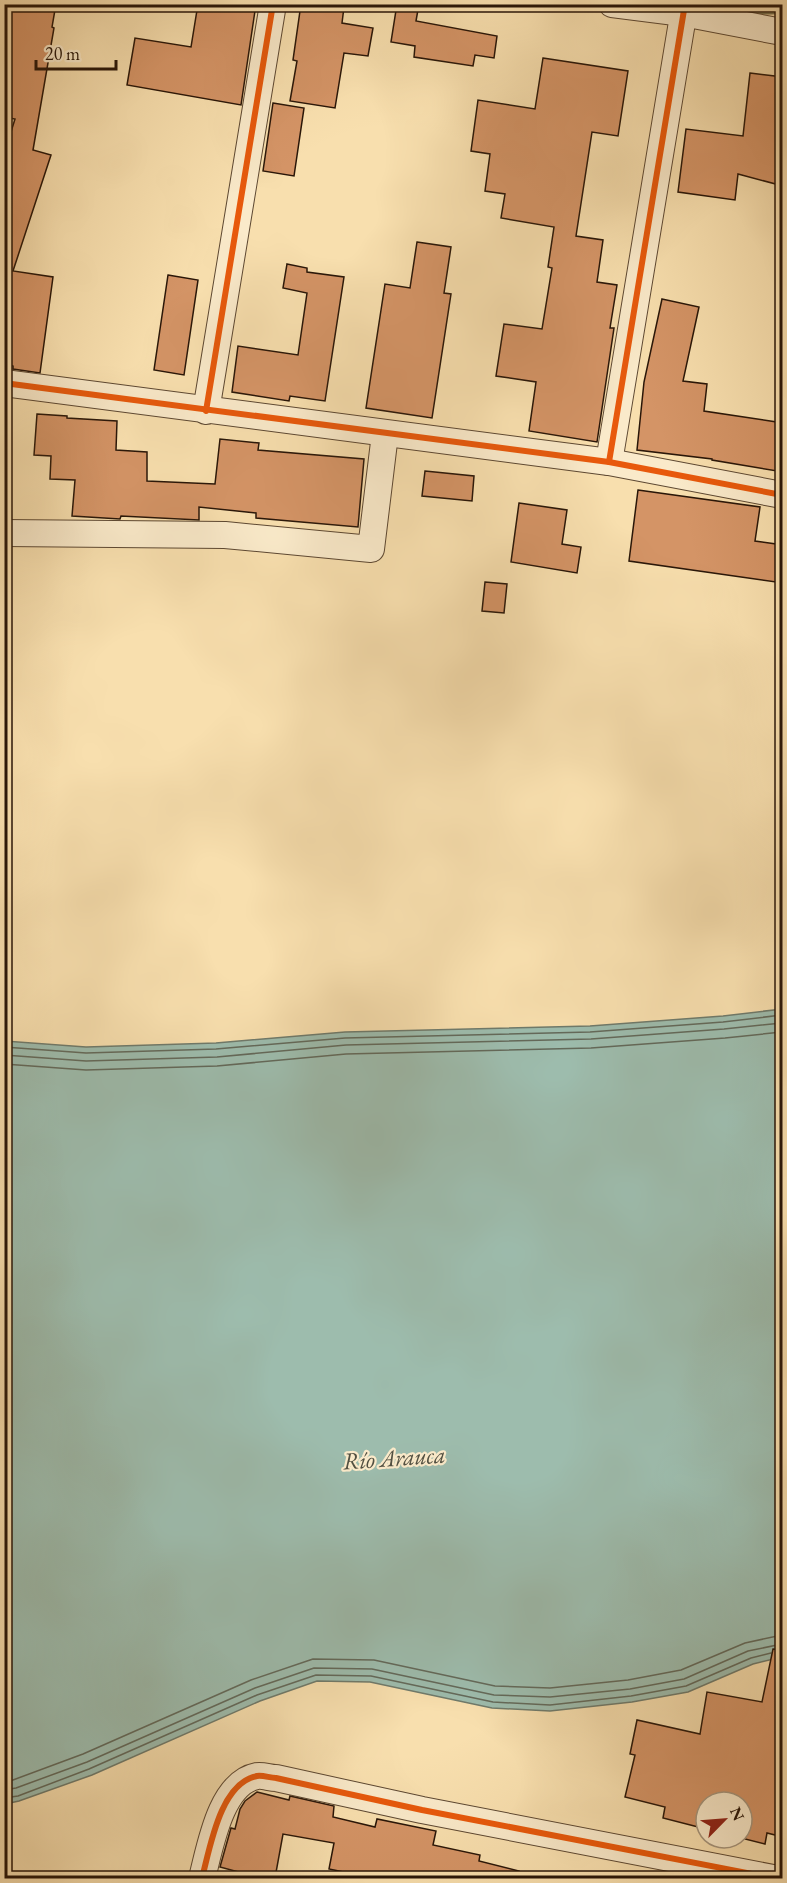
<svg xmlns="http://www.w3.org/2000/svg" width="787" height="1883" font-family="'EB Garamond',serif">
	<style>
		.green { fill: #b9c38e; stroke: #716c4b; stroke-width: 1.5 }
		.water { fill: #9dbcad; stroke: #6f7a6b; stroke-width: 1.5 }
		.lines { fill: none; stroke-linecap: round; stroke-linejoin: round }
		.shore { stroke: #63695a; stroke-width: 1.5 }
		.building { fill: #d49466; stroke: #291608; stroke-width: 1.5 }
		.street-casing { stroke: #5d4832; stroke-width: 28 }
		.street { stroke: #faeaca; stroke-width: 26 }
		.cycleway-casing { stroke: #faeaca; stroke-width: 10 }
		.cycleway { stroke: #e8590c; stroke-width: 6 }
		.labels { text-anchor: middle; stroke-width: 4.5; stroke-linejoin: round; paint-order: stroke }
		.water-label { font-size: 24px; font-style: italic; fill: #525042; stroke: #faeaca }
	</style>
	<rect width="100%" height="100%" fill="#f8dfae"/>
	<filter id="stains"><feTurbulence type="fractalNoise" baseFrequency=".00333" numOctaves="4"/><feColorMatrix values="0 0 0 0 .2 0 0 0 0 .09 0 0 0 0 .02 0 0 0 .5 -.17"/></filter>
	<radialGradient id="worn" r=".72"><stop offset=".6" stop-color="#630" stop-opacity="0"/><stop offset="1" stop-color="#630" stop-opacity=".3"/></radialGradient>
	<!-- green -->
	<path class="green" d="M734,5H782V13C767,14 745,16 734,5Z"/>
	<!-- water -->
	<polygon class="water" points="782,1009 782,1657 753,1664 688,1692 632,1702 550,1711 492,1708 370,1682 317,1681 260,1701 92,1775 19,1801 5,1804 5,1041 86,1047 216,1043 345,1032 590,1026 723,1016"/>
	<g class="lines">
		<!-- shore -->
		<g class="shore">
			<polyline points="4,1047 86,1053 216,1049 345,1038 590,1032 723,1022 782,1015"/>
			<polyline points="4,1055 86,1061 217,1057 346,1045 591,1039 724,1029 782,1023"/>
			<polyline points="4,1064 86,1070 217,1066 346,1054 591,1048 725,1038 782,1032"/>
			<polyline points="4,1781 13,1780 83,1754 251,1680 313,1659 374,1660 495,1686 550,1688 628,1680 681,1670 745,1643 782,1635"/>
			<polyline points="4,1790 16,1788 87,1762 255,1688 314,1668 372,1669 494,1695 550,1697 630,1689 684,1679 748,1651 782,1644"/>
			<polyline points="4,1798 18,1796 89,1769 257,1695 316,1675 371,1676 493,1702 550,1705 631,1696 686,1686 751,1658 771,1653"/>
		</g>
	</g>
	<!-- building -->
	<g class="building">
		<polygon points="4,4 56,4 52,27 54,28 33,150 51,155 13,271 53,277 40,373 13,369 13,366 4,364 4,154 15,119 4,117"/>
		<polygon points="198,4 256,4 241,105 127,85 135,38 191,47"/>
		<polygon points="301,4 330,4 344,7 342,23 373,28 368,56 344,53 335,108 290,101 297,61 293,60"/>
		<polygon points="397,4 419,4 416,21 497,36 494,58 475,55 473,66 414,57 415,46 391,42"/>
		<polygon points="543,58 628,71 618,136 592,132 576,236 603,240 597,282 617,285 610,328 614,328 597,442 529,431 536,382 496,376 504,324 542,329 552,268 548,267 554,227 501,218 505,194 485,191 490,154 471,151 478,100 535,109"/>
		<polygon points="750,73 783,77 777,125 783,127 783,186 738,174 735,200 678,192 686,129 743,136"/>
		<polygon points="273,103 304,108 294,176 263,171"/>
		<polygon points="417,242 451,247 444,293 451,294 432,418 366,408 385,284 410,288"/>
		<polygon points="287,264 307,268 307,272 344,277 325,401 290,396 289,401 232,392 238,346 298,355 307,293 283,288"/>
		<polygon points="168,275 198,280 184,375 154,370"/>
		<polygon points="662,299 699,307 683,381 707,384 704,411 783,423 783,436 777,471 712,460 712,459 637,450 644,382"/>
		<polygon points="37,414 67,416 67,418 117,421 116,450 147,452 147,481 215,484 220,439 259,443 258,450 364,459 358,527 256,518 256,513 199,507 199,520 121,516 120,519 72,516 75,480 50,479 51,456 34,455"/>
		<polygon points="425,471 474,476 472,501 422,496"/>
		<polygon points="638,490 760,507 755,541 783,545 783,583 629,561"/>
		<polygon points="519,503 567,510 562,544 581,547 577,573 511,562"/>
		<polygon points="485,582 507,584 504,613 482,611"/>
		<polygon points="773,1649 783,1650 783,1837 767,1833 765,1844 741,1838 742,1802 706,1802 706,1829 663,1818 665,1807 625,1797 635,1755 630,1754 637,1720 700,1734 707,1692 762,1702"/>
		<polygon points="257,1792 289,1800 290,1796 334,1806 333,1817 375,1827 377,1819 436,1831 433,1845 480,1855 479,1861 519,1871 518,1878 373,1878 329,1869 334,1843 283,1834 275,1878 245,1878 246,1874 220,1867 231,1828 235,1829 240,1809 245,1801"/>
	</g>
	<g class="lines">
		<defs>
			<g id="street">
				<polyline points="612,4 683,13 782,32"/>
				<polyline points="4,383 609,462 782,495"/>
				<polyline points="206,411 273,4"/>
				<polyline points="609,462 685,4"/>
				<polyline points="4,533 225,535 371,549 385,434"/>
				<path d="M202,1878C210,1848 220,1783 257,1776C263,1775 270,1778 276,1778L422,1810L773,1878"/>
			</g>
		</defs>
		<!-- street casing -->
		<use href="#street" class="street-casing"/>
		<!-- street -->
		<use href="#street" class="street"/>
		<defs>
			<g id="cycleway">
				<polyline points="4,383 609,462 782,495"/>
				<polyline points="206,411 273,4"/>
				<polyline points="609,462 685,4"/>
				<path d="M202,1878C210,1848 220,1783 257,1776C263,1775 270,1778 276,1778L422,1810L773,1878"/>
			</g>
		</defs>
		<!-- cycleway casing -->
		<use href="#cycleway" class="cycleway-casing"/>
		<!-- cycleway -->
		<use href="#cycleway" class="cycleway"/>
	</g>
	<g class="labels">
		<!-- water labels -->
		<g class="water-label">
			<text transform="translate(394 1458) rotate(-4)" y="8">Río Arauca</text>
		</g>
	</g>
	<!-- margin -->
	<rect width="787" height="1883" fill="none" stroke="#f8dfae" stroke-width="24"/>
	<rect x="6" y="6" width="775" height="1871" fill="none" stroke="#291608" stroke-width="3"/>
	<rect x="12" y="12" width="763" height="1859" fill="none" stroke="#291608" stroke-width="1.5"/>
	<!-- north arrow -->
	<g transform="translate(724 1820) rotate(65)"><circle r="28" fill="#faeaca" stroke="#a6957c" stroke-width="1.5"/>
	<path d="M0-4.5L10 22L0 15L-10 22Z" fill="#8f2418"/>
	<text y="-9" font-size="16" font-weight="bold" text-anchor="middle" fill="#291608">N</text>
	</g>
	<!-- scale -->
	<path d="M36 60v9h80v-9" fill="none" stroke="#291608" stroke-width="3"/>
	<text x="45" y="60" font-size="18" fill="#291608" stroke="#faeaca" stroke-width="4.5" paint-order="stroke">20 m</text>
	<rect width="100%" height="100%" filter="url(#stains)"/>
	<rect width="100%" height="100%" fill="url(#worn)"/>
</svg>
